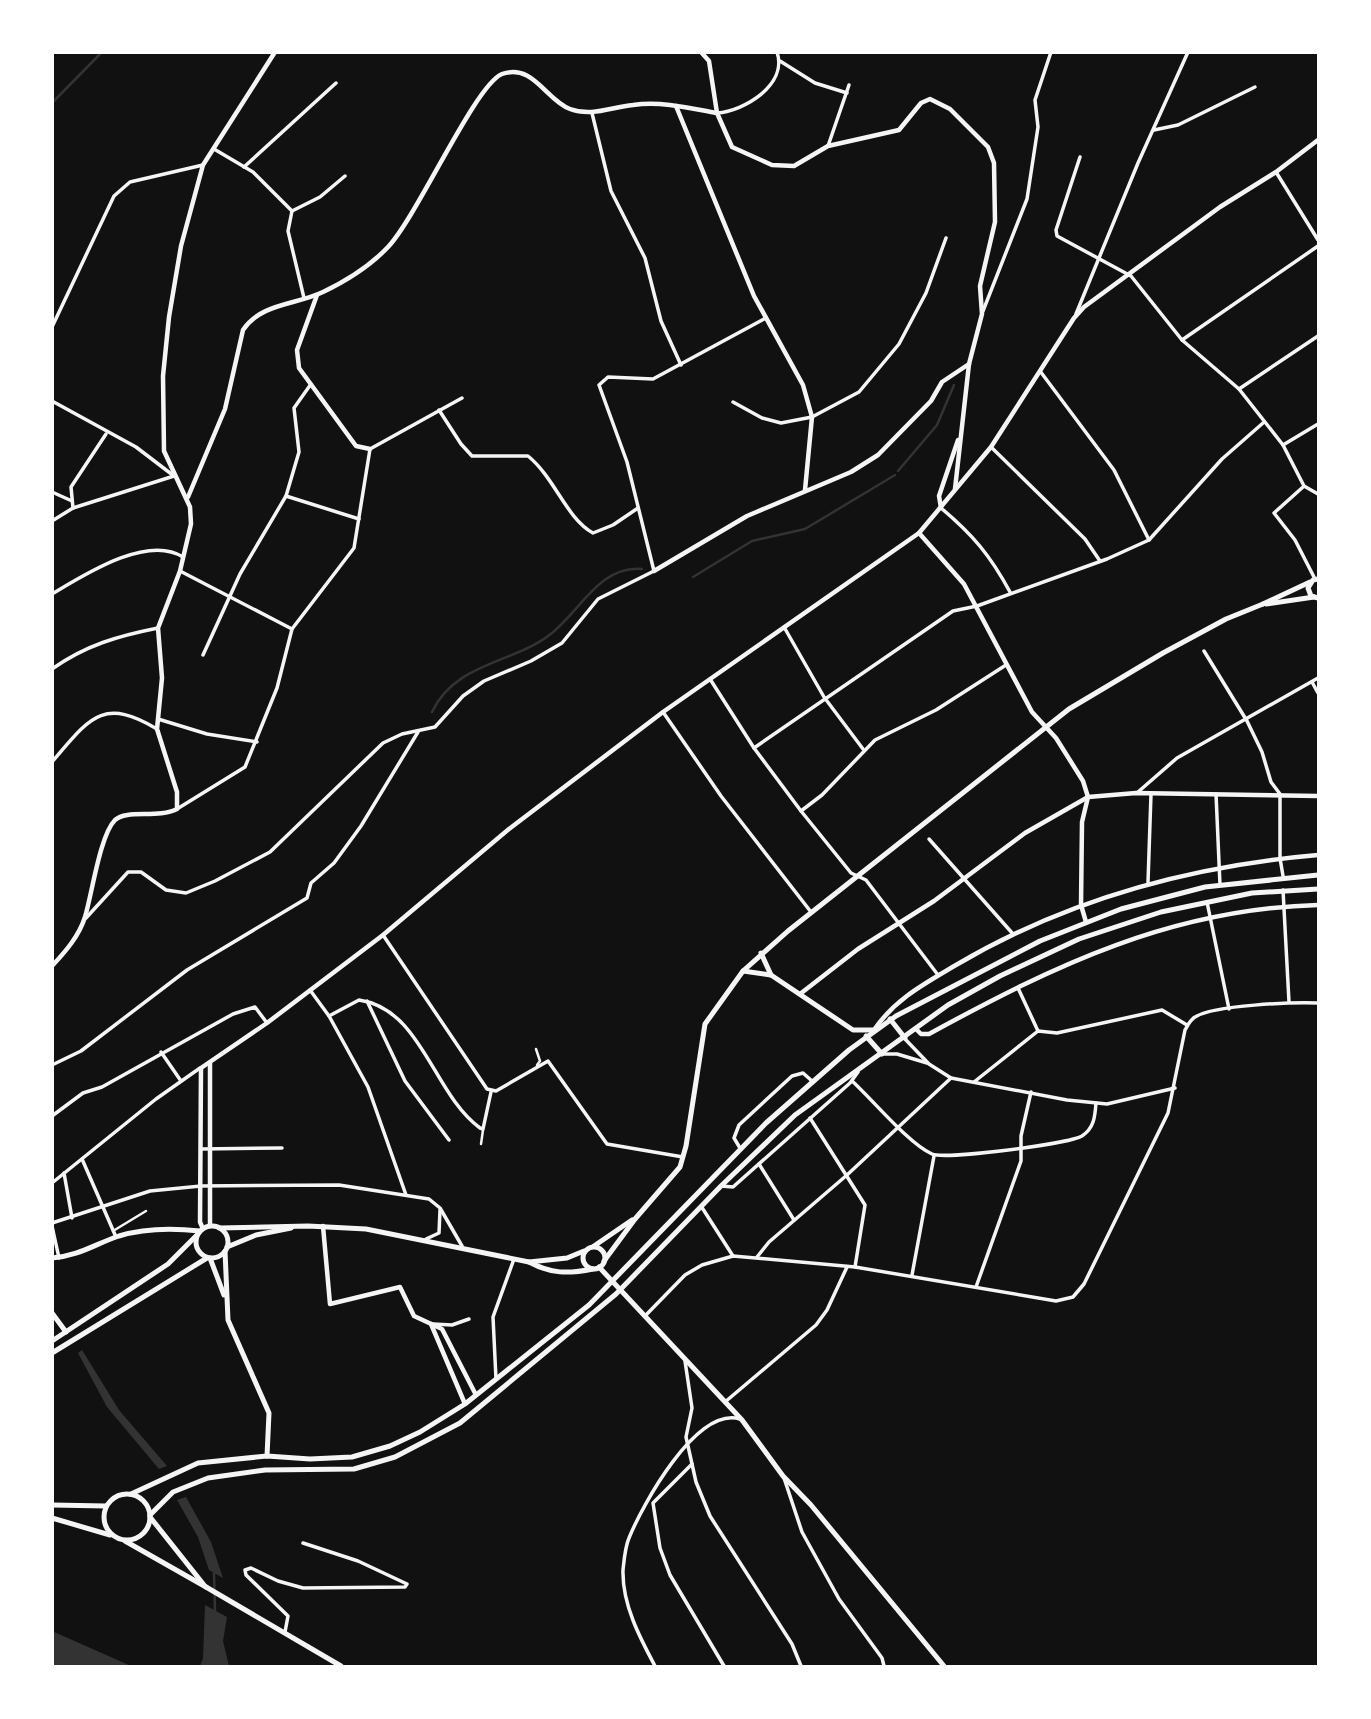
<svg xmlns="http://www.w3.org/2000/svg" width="1371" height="1719" font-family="Georgia,serif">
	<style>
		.water { fill: #333 }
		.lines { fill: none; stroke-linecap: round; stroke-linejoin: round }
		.stream { stroke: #333; stroke-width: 2.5 }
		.pedestrian { stroke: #f5f5f5; stroke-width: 2.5 }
		.minor { stroke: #f5f5f5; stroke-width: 3.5 }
		.tertiary { stroke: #f5f5f5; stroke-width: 4.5 }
		.secondary { stroke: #f5f5f5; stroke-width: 5 }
		.primary { stroke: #f5f5f5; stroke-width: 5 }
	</style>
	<rect width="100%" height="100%" fill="#111"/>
	<!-- water -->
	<g class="water">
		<polygon points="82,1350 119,1410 167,1466 159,1469 107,1407 78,1353"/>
		<polygon points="186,1497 211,1542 223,1578 209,1570 198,1537 177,1500"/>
		<polygon points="205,1605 227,1617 223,1641 229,1666 200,1666 203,1658"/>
		<polygon points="52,1631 131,1666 53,1666"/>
	</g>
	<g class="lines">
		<!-- stream -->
		<g class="stream">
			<polyline points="52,103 102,52"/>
			<polyline points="898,471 937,425 954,385"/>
			<polyline points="693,577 752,541 805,529 895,475"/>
			<path d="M432,712C455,662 516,663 552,633C580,611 600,565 642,569"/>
			<polyline points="214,1573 215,1611"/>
		</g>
		<!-- pedestrian -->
		<g class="pedestrian">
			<polyline points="536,1049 540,1061 537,1065"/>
			<polyline points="481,1144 483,1130"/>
			<polyline points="113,1231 146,1211"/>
		</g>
		<!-- minor -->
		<g class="minor">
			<polyline points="780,61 815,83 847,93"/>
			<polyline points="592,113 611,191 645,258 661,321 681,365"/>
			<path d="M717,113C744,111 788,85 777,52"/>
			<polyline points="1154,130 1178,125 1255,87"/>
			<polyline points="828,146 849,85"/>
			<polyline points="214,149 253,172 292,211"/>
			<polyline points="1080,157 1056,230 1057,236 1131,276 1182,340 1239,389 1283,445 1304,486 1318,494"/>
			<polyline points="244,167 336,83"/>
			<polyline points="1276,172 1318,240"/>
			<polyline points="304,298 288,231 292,211 320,197 345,176"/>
			<polyline points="983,311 1027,199 1038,127 1035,100 1051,52"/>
			<polyline points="1076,314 1138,163 1188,52"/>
			<polyline points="52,327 114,196 130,182 203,165"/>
			<polyline points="1182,340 1318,246"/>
			<polyline points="1040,371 1114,470 1149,540"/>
			<polyline points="1239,389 1318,336"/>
			<polyline points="52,401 136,447 174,476"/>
			<polyline points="733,402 762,418 781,423 812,417 859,392 899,344 926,293 946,238"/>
			<path d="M439,410L461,444L472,456H528C555,478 566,518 593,533L613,525L638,508"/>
			<polyline points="1283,445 1318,424"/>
			<polyline points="991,447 1085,539 1100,561"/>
			<polyline points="1303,487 1274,513 1295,540 1315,579"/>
			<polyline points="52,492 72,501"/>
			<polyline points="286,496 299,452 294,408 311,384"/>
			<polyline points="73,508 71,487 106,434"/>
			<path d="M941,508C973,535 990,555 1010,592"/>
			<polyline points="52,521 73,508 174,476"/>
			<polyline points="180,571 292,629"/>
			<path d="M52,594C84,575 147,534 183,557"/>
			<polyline points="784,627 824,697 863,749"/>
			<polyline points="1204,651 1247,721 1262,752 1271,782 1280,794 1280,858 1283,876"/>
			<polyline points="203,655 240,574 286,496 359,519"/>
			<path d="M52,669C86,645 118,636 158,628"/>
			<polyline points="710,679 754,748 801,811 851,873 866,880 938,975"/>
			<polyline points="1312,682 1318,693"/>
			<polyline points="663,712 721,796 811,912"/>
			<polyline points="158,719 207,734 257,742"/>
			<polyline points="754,748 953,611 977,606 1107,559 1149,540 1222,459 1263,423"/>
			<path d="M52,762C89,719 102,696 157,729"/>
			<polyline points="1138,792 1177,758 1318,678"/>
			<polyline points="1216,794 1220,885"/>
			<polyline points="177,809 245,767 277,688 292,629 354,548 370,449 462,398"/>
			<polyline points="801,811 822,795 875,740 936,710 1006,665"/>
			<polyline points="929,839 1013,934"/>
			<polyline points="1148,882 1151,794"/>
			<polyline points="1283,890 1289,1002"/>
			<polyline points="1207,902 1229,1009"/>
			<polyline points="86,918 128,872 141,872 166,890 186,893 215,881 270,852 383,743 402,734 435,727 463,696 484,681 531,661 562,643 598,599 654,571 627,462 599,385 608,377 653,379 764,319"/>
			<polyline points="383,935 487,1089 496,1091 548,1061 607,1144 683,1157"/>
			<polyline points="1018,988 1038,1031"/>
			<polyline points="310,990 329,1016 368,1087 406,1195"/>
			<polyline points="367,1001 405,1081 449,1140"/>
			<path d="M329,1016L359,1000C422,1009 433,1094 480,1128L483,1129L491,1092"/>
			<polyline points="905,1039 929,1064 951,1078 1067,1100 1107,1104 1175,1088"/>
			<polyline points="161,1052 181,1081"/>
			<polyline points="882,1054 897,1054 927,1063"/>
			<polyline points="52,1065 81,1051 187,970 307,898 311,883 334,863 361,826 418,732"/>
			<path d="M852,1081C872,1099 909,1144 932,1154C944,1160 1068,1144 1082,1136C1094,1128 1095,1117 1096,1103"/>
			<polyline points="974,1082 1038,1031 1057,1033 1162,1010 1187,1025"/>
			<polyline points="52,1116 83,1093 102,1087 233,1014 255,1007 267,1023"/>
			<polyline points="810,1118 865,1205 855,1267"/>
			<polyline points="740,1148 734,1138 739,1125 792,1076 803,1073 812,1081"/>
			<polyline points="201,1149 282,1148"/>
			<polyline points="82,1159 116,1237"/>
			<polyline points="759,1164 794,1220"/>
			<polyline points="64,1173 72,1218"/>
			<polyline points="52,1183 156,1099 200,1068"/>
			<polyline points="721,1186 733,1187 850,1083 858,1072"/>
			<polyline points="701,1206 733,1256"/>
			<polyline points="52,1223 150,1191 201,1186 339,1185 429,1199 440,1208 462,1246"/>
			<polyline points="52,1226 59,1258"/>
			<polyline points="426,1239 439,1233 440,1210"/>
			<polyline points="757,1257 769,1242 847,1175 951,1078"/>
			<polyline points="912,1275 934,1156"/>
			<polyline points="976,1287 1021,1161 1021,1136 1031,1092"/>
			<path d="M645,1316L685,1275L702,1265L733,1256L855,1267L1056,1301L1073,1297L1084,1284L1168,1113L1185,1030C1188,1025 1190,1020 1195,1017C1214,1005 1294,1002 1318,1003"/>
			<polyline points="433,1324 452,1325 469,1319"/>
			<polyline points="685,1361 692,1408 686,1437 696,1482 710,1516 792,1644 801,1666"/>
			<polyline points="496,1379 493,1317 514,1259"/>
			<polyline points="725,1402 816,1325 827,1310 847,1267"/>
			<polyline points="692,1464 653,1503 660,1548 670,1575 724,1666"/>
			<polyline points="784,1478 802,1532 839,1599 882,1658 884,1666"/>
			<polyline points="285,1632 288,1616 246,1575 245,1570 251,1568 278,1581 303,1588 405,1587 407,1584 358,1561 303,1543"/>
			<path d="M655,1666C640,1638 622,1604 623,1570C624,1561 625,1547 629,1538C642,1506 696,1406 740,1419"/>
		</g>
		<!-- tertiary -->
		<g class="tertiary">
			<polyline points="701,52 709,61 717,113"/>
			<polyline points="676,106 754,296 803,385 812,417 805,490"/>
			<polyline points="317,295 297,350 299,368 356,446 370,449"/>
			<path d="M188,497L225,409L243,330C261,303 296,305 323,292C346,281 371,265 388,247C418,215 475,85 502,74C533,63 546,100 570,109C592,117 611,107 633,105C661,101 690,108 717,113L732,147L772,165L794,166L828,146L899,130L921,103L930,99L950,109L988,147L994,163L995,222L980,286L982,314L969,364L955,489"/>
			<polyline points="941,508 939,496 958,440"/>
			<polyline points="919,533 964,584 1032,712 1056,738 1083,781 1088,797 1082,822 1081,905 1086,922"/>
			<polyline points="654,571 747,516 851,472 878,455 931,401 942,382 969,364"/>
			<path d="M52,966C66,951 79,936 85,917C92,894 100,835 115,820C127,809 158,819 177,809V792L157,729L162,678L158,628L180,571L191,524L190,507L164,451L163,376L169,317L181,246L203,165L275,52"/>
			<polyline points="800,994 858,949 934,901 1025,833 1088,797 1136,793 1318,796"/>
			<path d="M874,1030C895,999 924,984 956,965C1068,899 1190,866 1318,855"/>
			<path d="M917,1030L921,1034H929C1055,965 1172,909 1318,905"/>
			<polyline points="210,1063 210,1226"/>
			<polyline points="323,1226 330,1304 400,1287 414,1316 442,1329 476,1395"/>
			<polyline points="203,1229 200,1222 201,1068 267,1023 383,935 509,829 663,712 919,533 991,447 1074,318 1084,307 1220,207 1276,172 1318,140"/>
			<polyline points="431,1324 465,1404"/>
		</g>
		<!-- secondary -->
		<g class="secondary">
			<polyline points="761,953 771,975"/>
			<polyline points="743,971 771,975 853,1030 874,1030"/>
			<path d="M219,1228L308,1226L366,1229L529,1262C551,1274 568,1274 593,1269"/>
			<polyline points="594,1246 632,1220"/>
			<circle cx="594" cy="1258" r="11"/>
			<polyline points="227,1247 256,1235 291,1228"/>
			<polyline points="225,1251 228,1320 269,1413 267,1456"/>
			<path d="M52,1258C79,1256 95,1244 119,1236C145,1228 173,1228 200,1231"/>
			<polyline points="210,1258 224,1295"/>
			<polyline points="604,1261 635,1219 680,1167 686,1146 705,1024 743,971 788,931 1069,709 1163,653 1226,619 1263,604"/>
			<polyline points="529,1262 567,1258 584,1251"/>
			<polyline points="599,1267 742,1420 783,1476 811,1505 944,1666"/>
			<polyline points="52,1313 66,1332"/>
			<polyline points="206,1587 341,1666"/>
		</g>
		<!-- primary -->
		<g class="primary">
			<polyline points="1318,579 1313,580 1308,588 1311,596 1318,598"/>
			<polyline points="1263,604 1310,582"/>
			<polyline points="1266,604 1314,597"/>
			<polyline points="890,1019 905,1038"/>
			<polyline points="866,1036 882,1054"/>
			<circle cx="212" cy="1242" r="16"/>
			<polyline points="52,1341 168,1264 198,1234"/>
			<polyline points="52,1353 207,1258"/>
			<circle cx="127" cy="1517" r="23"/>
			<polyline points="131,1494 198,1463 267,1456 310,1459 352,1457 390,1446 420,1432 465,1404 589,1305 766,1123 849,1050 896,1016 1040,941 1121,909 1205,887 1318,875"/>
			<polyline points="52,1505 106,1506"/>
			<polyline points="150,1515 173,1492 208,1478 265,1470 354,1469 395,1457 460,1423 616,1294 721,1186 795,1115 948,1005 1000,976 1079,939 1161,912 1252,893 1318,889"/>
			<polyline points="150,1517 204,1585"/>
			<polyline points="52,1518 110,1535"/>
			<polyline points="125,1541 206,1587"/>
		</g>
	</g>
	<!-- border -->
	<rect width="1371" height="1719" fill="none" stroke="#ffffff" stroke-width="108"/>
</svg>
